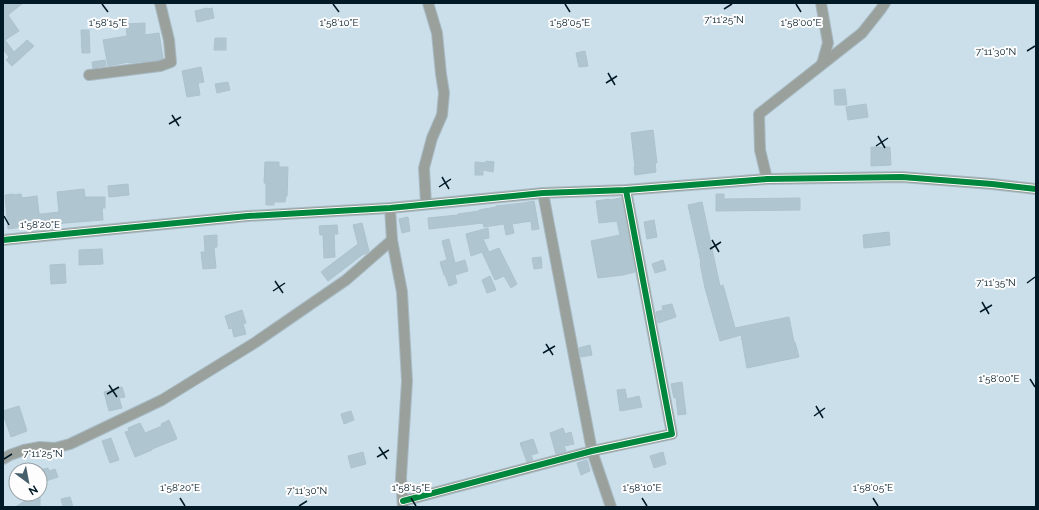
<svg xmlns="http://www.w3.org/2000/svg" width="1039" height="510" font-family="Raleway,sans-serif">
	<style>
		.building { fill: #afc5d0; stroke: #acc2cd }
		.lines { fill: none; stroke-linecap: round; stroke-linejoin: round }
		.street-casing { stroke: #a8bbc4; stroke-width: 12 }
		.street { stroke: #9aa19d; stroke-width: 10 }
		.cycleway-casing { stroke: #fdfdfd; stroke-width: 8 }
		.cycleway { stroke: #00873e; stroke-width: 6 }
		.ticks { fill: none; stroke: #011a26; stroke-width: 1.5 }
		.ticks-label { font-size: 10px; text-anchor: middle; fill: #011a26; stroke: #fdfdfd; stroke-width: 4; stroke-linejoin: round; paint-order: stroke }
	</style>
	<rect width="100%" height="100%" fill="#cadfea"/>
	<!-- building -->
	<g class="building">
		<polygon points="3,3 23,3 8,15 19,31 5,40 14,52 27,40 34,46 12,66 6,60 9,57 3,49"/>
		<polygon points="207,8 207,9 212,8 214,18 197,22 195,11"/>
		<polygon points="145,23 145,35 159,33 163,58 158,60 129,63 129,62 108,66 103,40 127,36 126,24"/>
		<polygon points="81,30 89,30 90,53 82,53"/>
		<polygon points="215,38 226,38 226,50 214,50"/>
		<polygon points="585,51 588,66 579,67 576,53"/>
		<polygon points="105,60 106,66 93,68 92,62"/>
		<polygon points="201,67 204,82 198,83 200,95 187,97 182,71"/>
		<polygon points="228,82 230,90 217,93 215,84"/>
		<polygon points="845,89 847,105 835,105 834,90"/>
		<polygon points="866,104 868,117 848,120 846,107"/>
		<polygon points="653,130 657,163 655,163 656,172 635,175 634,167 635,167 631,133"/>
		<polygon points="871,147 890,147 891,165 871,166"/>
		<polygon points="486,161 494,162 493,172 483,170 483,175 475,175 475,162 486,163"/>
		<polygon points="265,162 279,162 279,167 288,167 287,196 286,196 285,202 274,202 274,205 266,205 266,183 264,183"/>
		<polygon points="128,184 129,195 109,197 108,186"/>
		<polygon points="84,189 85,197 105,197 105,208 102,208 103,220 40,225 29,227 29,226 8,229 5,195 13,194 13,195 21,194 22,198 37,196 39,214 41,214 59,212 57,192"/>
		<polygon points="716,194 724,194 724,199 800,198 800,210 716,211"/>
		<polygon points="621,198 635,272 623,275 598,278 591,241 620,235 617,221 599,223 596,201 609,199 610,200"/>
		<polygon points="534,201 539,229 532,230 531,221 512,224 514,233 506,235 504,224 484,227 483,223 429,229 428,218 458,215 458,214 479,211 479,210 496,207 496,206 523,203"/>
		<polygon points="702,202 720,286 723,285 735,328 789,317 794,342 795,342 799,357 747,368 741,335 720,341 705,288 700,263 701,263 688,205"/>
		<polygon points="408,217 410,231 402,233 399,219"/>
		<polygon points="654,220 657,237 647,239 644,222"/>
		<polygon points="362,223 369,251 367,253 362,255 328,281 321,272 358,244 353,225"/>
		<polygon points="337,225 338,234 334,234 335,257 324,258 323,235 320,235 319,226"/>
		<polygon points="488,228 489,238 483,239 489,252 499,248 517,284 511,288 504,276 495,280 482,252 471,256 466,234"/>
		<polygon points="889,232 890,245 864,248 863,235"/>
		<polygon points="217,235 217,247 214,248 216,268 203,269 201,252 205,252 204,236"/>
		<polygon points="449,239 455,263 465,260 468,271 455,275 457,283 449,286 445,275 444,275 440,262 447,260 442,241"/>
		<polygon points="102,249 103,264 79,265 79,250"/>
		<polygon points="541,257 542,268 534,269 532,258"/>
		<polygon points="663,260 666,270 655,273 652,264"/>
		<polygon points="65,264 66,283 51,284 50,265"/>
		<polygon points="490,276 496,290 487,293 482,280"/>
		<polygon points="672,304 676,317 658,323 656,312 663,310 662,306"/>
		<polygon points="242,310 246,323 243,324 246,334 234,337 232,328 229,329 225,316"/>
		<polygon points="590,345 592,355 581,357 579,348"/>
		<polygon points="682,382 686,414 678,415 676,397 674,398 671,384"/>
		<polygon points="122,387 125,397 119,398 122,408 109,411 104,392"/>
		<polygon points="625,389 627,399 639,396 642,407 620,411 617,390"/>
		<polygon points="19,406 27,431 11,437 3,414 3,411"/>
		<polygon points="351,411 354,420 344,424 341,414"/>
		<polygon points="169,420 177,439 152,449 152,450 135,457 125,432 129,431 128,428 140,423 145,433 162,426 161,424"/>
		<polygon points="563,428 565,434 571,432 574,444 564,446 566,451 556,454 550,433"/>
		<polygon points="111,438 119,460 110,463 102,441"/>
		<polygon points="533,439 538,453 531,455 533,460 527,462 520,443"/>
		<polygon points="363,452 366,464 351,468 348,456"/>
		<polygon points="663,452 666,464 654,468 650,456"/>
		<polygon points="587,460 590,471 581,475 577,463"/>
		<polygon points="48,468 49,471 55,469 58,477 40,483 40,470"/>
		<polygon points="37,494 40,494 40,507 15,507"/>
		<polygon points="70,497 73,507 63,507 61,499"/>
	</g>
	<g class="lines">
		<defs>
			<g id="street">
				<polyline points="821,3 828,43 822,64"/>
				<polyline points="89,75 160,66 171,62 169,40 160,3"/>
				<polyline points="767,179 760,150 759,114 862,33 881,9 885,3"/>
				<polyline points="543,193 592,451 611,507"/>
				<polyline points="426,204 424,168 432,138 442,115 444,93 441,74 437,33 428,3"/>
				<polyline points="390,208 392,240 402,292 407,381 401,478 403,507"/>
				<polyline points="3,240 248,216 390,208 543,193 626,190 767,179 902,177 992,184 1036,189"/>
				<polyline points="3,459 10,455 24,450 40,447 55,448 70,444 162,400 256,342 346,280 392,240"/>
				<polyline points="403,501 592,451 672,434 626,190"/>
			</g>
		</defs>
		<!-- street casing -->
		<use href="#street" class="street-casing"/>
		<!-- street -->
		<use href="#street" class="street"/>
		<defs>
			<g id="cycleway">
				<polyline points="3,240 248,216 390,208 543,193 626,190 767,179 902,177 992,184 1036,189"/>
				<polyline points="403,501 592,451 672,434 626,190"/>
			</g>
		</defs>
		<!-- cycleway casing -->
		<use href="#cycleway" class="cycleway-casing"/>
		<!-- cycleway -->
		<use href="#cycleway" class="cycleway"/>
	</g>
	<!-- ticks -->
	<path class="ticks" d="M102,4L108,12M333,4L339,12M565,4L570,12M796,4L801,12M724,9L732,4M1027,51L1035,46M608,73L615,85M606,83L617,76M172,115L179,126M169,124L181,117M878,136L885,148M876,146L888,138M442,177L449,189M439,187L451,179M4,216L9,225M712,240L719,252M710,249L721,242M275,281L283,293M1027,283L1035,277M273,291L285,283M982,302L989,314M980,312L992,305M546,344L553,355M543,353L555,346M1030,379L1035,387M109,385L117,397M107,394L119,387M816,406L823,418M814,416L825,408M379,447L387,459M377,457L389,450M4,459L12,454M180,498L185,506M411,498L416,506M642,498L647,506M873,498L878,506M299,506L307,501"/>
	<g class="ticks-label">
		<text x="724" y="23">7°11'25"N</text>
		<text x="108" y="26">1°58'15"E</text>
		<text x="339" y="26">1°58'10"E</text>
		<text x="570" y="26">1°58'05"E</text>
		<text x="801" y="26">1°58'00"E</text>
		<text x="996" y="55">7°11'30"N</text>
		<text x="40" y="228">1°58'20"E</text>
		<text x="996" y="286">7°11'35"N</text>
		<text x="999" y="382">1°58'00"E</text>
		<text x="43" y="457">7°11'25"N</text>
		<text x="180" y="491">1°58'20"E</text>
		<text x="411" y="491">1°58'15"E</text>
		<text x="642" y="491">1°58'10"E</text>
		<text x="873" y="491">1°58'05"E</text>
		<text x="307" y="494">7°11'30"N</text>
	</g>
	<!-- border -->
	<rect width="1039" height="510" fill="none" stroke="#011a26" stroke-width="8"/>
	<!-- north arrow -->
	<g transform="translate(28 482) rotate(148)"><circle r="19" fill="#fdfdfd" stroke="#98a2a7"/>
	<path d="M0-3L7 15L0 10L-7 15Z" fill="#475f6b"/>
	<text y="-6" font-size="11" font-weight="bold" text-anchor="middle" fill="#011a26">N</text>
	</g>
</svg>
